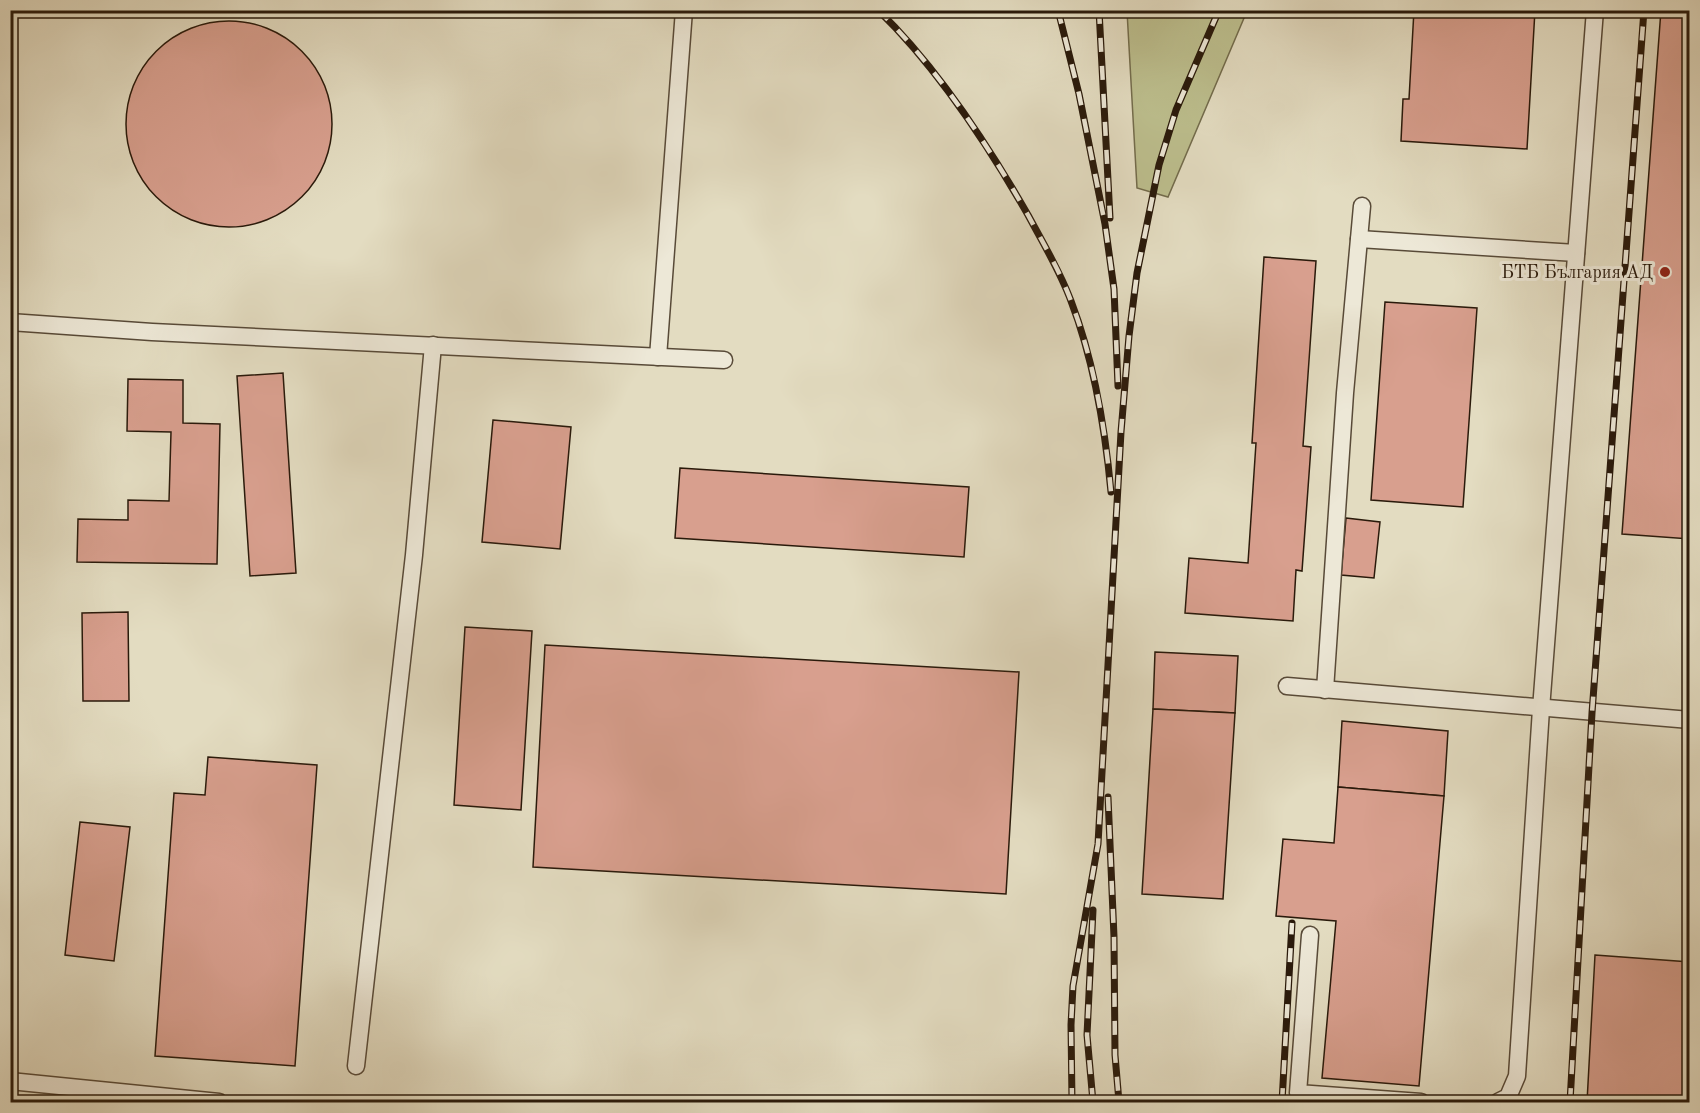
<svg xmlns="http://www.w3.org/2000/svg" width="1700" height="1113" font-family="'Old Standard TT',serif">
	<style>
		.green { fill: #bcbe8d; stroke: #736c4c; stroke-width: 1.5 }
		.building { fill: #d89f8e; stroke: #2a1a0b; stroke-width: 1.5 }
		.lines { fill: none; stroke-linecap: round; stroke-linejoin: round }
		.service-casing { stroke: #584a38; stroke-width: 19 }
		.service { stroke: #ede8d7; stroke-width: 16 }
		.rail-casing { stroke: #2a1a0b; stroke-width: 7 }
		.rail { stroke: #ede8d7; stroke-width: 4.5; stroke-dasharray: 14; stroke-linecap: butt }
		.poi-dot { fill: #8f2418; stroke: #ede8d7; stroke-width: 2 }
		.labels { text-anchor: middle; stroke-width: 6; stroke-linejoin: round; paint-order: stroke }
		.poi-label { font-size: 18px; fill: #2a1a0b; stroke: #ede8d7; text-anchor: end }
	</style>
	<rect width="100%" height="100%" fill="#e3dcc1"/>
	<filter id="stains"><feTurbulence type="fractalNoise" baseFrequency=".00333" numOctaves="4"/><feColorMatrix values="0 0 0 0 .2 0 0 0 0 .09 0 0 0 0 .02 0 0 0 .5 -.17"/></filter>
	<radialGradient id="worn" r=".72"><stop offset=".6" stop-color="#630" stop-opacity="0"/><stop offset="1" stop-color="#630" stop-opacity=".3"/></radialGradient>
	<!-- green -->
	<polygon class="green" points="1127,11 1247,11 1168,197 1137,188"/>
	<!-- building -->
	<g class="building">
		<polygon points="1414,10 1535,10 1527,149 1401,141 1403,99 1409,99"/>
		<polygon points="1661,10 1690,10 1690,539 1622,534"/>
		<circle cx="229" cy="124" r="103"/>
		<polygon points="1264,257 1316,261 1303,446 1311,447 1302,571 1296,570 1293,621 1185,613 1189,558 1248,563 1256,443 1252,443"/>
		<polygon points="1385,302 1477,308 1463,507 1371,500"/>
		<polygon points="283,373 296,573 250,576 237,376"/>
		<polygon points="128,379 183,380 183,423 220,424 217,564 77,562 78,519 128,520 128,500 169,501 171,432 127,431"/>
		<polygon points="493,420 571,427 560,549 482,542"/>
		<polygon points="680,468 969,487 964,557 675,538"/>
		<polygon points="1346,518 1380,522 1374,578 1341,575"/>
		<polygon points="128,612 129,701 83,701 82,613"/>
		<polygon points="465,627 532,631 521,810 454,805"/>
		<polygon points="545,645 1019,672 1006,894 533,867"/>
		<polygon points="1155,652 1238,656 1235,713 1153,709"/>
		<polygon points="1153,709 1235,713 1223,899 1142,894"/>
		<polygon points="1342,721 1448,731 1444,796 1338,787"/>
		<polygon points="208,757 317,765 295,1066 155,1056 174,793 205,795"/>
		<polygon points="1338,787 1444,796 1419,1086 1322,1078 1336,921 1276,916 1283,839 1334,843"/>
		<polygon points="80,822 130,827 114,961 65,955"/>
		<polygon points="1595,955 1690,962 1690,1102 1587,1102"/>
	</g>
	<g class="lines">
		<defs>
			<g id="service">
				<polyline points="1359,239 1576,253"/>
				<polyline points="10,322 152,332 724,360"/>
				<polyline points="658,357 684,10"/>
				<polyline points="1287,686 1690,720"/>
				<polyline points="1325,690 1345,393 1362,206"/>
				<polyline points="1310,935 1298,1093 1421,1102"/>
				<polyline points="356,1066 414,555 433,345"/>
				<polyline points="10,1081 219,1102"/>
				<polyline points="1498,1102 1508,1097 1517,1076 1541,709 1595,10"/>
			</g>
		</defs>
		<!-- service casing -->
		<use href="#service" class="service-casing"/>
		<!-- service -->
		<use href="#service" class="service"/>
		<defs>
			<g id="rail">
				<path d="M878,10C936,66 988,145 1028,215C1043,243 1060,271 1071,301C1094,361 1105,427 1111,492"/>
				<polyline points="1058,10 1079,94 1105,224 1114,289 1118,386"/>
				<polyline points="1099,10 1110,218"/>
				<polyline points="1108,797 1114,937 1115,1055 1119,1102"/>
				<polyline points="1072,1102 1071,1025 1073,986 1098,844 1121,432 1129,336 1137,273 1159,165 1176,110 1219,10"/>
				<polyline points="1093,1102 1087,1035 1093,910"/>
				<polyline points="1282,1102 1292,923"/>
				<polyline points="1570,1102 1592,713 1644,10"/>
			</g>
		</defs>
		<!-- rail casing -->
		<use href="#rail" class="rail-casing"/>
		<!-- rail -->
		<use href="#rail" class="rail"/>
	</g>
	<!-- markers -->
	<circle class="poi-dot" cx="1665" cy="272" r="6"/>
	<g class="labels">
		<!-- poi labels -->
		<g class="poi-label">
			<text x="1653" y="278">БТБ България АД</text>
		</g>
	</g>
	<!-- margin -->
	<rect width="1700" height="1113" fill="none" stroke="#e3dcc1" stroke-width="36"/>
	<rect x="12" y="12" width="1676" height="1089" fill="none" stroke="#2a1a0b" stroke-width="3"/>
	<rect x="18" y="18" width="1664" height="1077" fill="none" stroke="#2a1a0b" stroke-width="1.5"/>
	<rect width="100%" height="100%" filter="url(#stains)"/>
	<rect width="100%" height="100%" fill="url(#worn)"/>
</svg>
